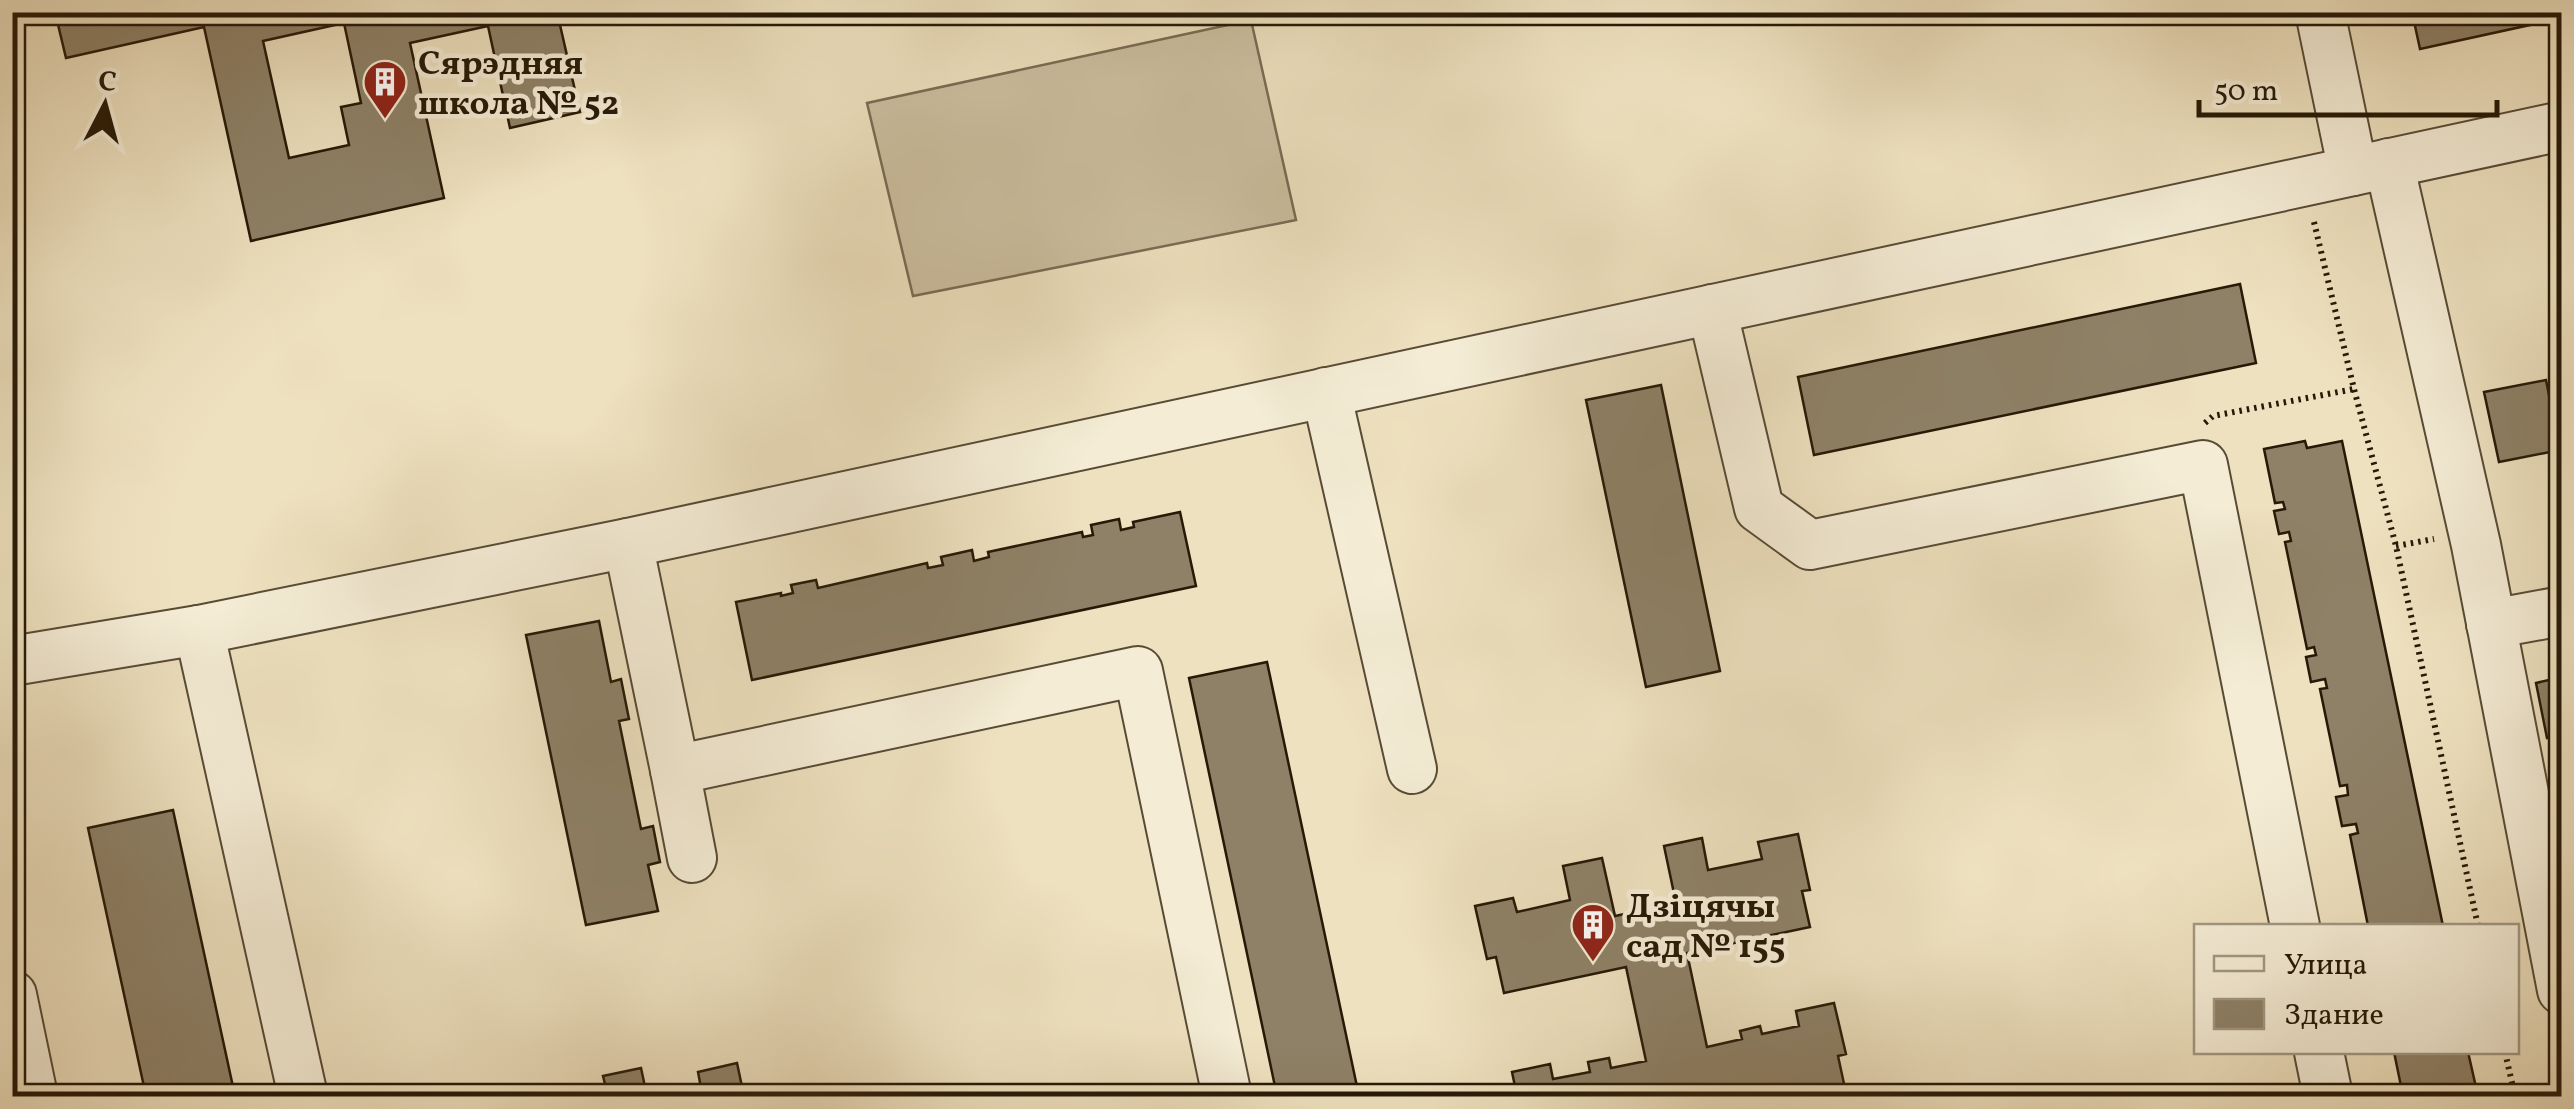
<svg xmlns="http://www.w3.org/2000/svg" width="2574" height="1109" font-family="Vollkorn,serif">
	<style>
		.pitch { fill: #ccbfa0; stroke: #796c54; stroke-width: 2.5 }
		.building { fill: #8e8167; stroke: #261907; stroke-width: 2.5; fill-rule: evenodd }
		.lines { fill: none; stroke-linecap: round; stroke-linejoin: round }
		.minor-casing { stroke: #584b35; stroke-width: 52 }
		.path { stroke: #261907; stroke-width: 6; stroke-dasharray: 2.5 5; stroke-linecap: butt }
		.minor { stroke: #f4ecd5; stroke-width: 48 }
		.labels { text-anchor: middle; stroke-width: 9; stroke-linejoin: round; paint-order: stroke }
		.poi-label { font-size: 35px; font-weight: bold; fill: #261907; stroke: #f4ecd5; text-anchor: start }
	</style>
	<rect width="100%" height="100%" fill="#eee1bf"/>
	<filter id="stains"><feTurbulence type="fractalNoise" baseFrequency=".002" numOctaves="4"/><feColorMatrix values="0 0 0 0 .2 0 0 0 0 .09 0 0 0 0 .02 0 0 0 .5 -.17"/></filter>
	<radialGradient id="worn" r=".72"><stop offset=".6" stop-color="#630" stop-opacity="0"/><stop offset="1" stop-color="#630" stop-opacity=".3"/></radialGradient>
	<!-- pitch -->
	<polygon class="pitch" points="1251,20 1296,220 913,296 867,103"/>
	<!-- building -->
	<g class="building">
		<path d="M55,12H557L580,112L510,128L488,26L410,43L444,198L251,241L204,27L66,58ZM344,23L361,103L341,107L349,145L289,158L263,41Z"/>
		<polygon points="2412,12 2562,12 2562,18 2420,49"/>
		<polygon points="2240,284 2256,363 1814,455 1798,377"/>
		<polygon points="2546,380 2560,450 2499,462 2484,392"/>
		<polygon points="1661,385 1720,671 1646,687 1586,400"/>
		<polygon points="2305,441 2307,448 2342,441 2443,926 2368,926 2350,835 2358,833 2356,824 2342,826 2336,797 2348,795 2347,785 2340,786 2320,689 2327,688 2325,679 2311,682 2306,657 2316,655 2314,647 2307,649 2285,542 2291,541 2289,532 2279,534 2274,511 2285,509 2283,502 2275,503 2264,449"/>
		<polygon points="1180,512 1196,586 752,680 736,602 781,593 781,596 793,593 791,585 816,580 818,588 927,563 928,568 943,565 941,557 972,550 974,561 989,557 988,552 1082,532 1083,537 1093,535 1091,525 1119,519 1121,530 1134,527 1133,522"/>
		<polygon points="599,621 611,682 621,679 629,719 619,721 641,829 653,826 660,862 648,865 658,911 586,925 526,635"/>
		<polygon points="1267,662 1359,1096 1277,1096 1189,678"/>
		<polygon points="2562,677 2562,759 2557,736 2547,738 2536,683"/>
		<polygon points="173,810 235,1096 146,1096 88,828"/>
		<polygon points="1798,834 1810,890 1802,891 1810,927 1687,953 1707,1047 1742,1039 1740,1031 1760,1026 1762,1034 1799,1026 1796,1011 1834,1003 1846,1054 1838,1056 1846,1093 1829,1096 1517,1096 1512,1072 1550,1064 1553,1079 1590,1072 1588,1062 1609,1058 1611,1068 1646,1061 1626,967 1504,993 1496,957 1487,959 1475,906 1513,898 1517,912 1570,900 1563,866 1602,858 1615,916 1676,903 1664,846 1702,838 1708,870 1762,859 1758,842"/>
		<polygon points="2394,1052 2468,1052 2478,1096 2408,1096 2406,1091 2402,1091"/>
		<polygon points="737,1063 744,1096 664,1096 701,1088 698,1072"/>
		<polygon points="641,1068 647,1096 608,1096 603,1076"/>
	</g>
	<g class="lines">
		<defs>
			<g id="minor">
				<polyline points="2320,12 2353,171"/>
				<polyline points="2389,163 2476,545 2562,990"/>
				<polyline points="1712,309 1759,508 1810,545 2203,465 2295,926"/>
				<polyline points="1326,392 1412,769"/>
				<polyline points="628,543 675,770 1138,671 1227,1096"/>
				<polyline points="2491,624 2562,611"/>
				<polyline points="199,630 303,1096"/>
				<polyline points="12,661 199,630 628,543 2562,126"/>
				<polyline points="675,770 692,858"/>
				<polyline points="12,995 33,1096"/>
				<polyline points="2319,1052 2328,1096"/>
			</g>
		</defs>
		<!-- minor casing -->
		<use href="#minor" class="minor-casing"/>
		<!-- path -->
		<g class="path">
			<polyline points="2314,222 2354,389 2396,546 2478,926"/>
			<polyline points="2205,423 2213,416 2354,389"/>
			<polyline points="2396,546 2434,539"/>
			<polyline points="2505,1052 2515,1096"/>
		</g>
		<!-- minor -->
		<use href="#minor" class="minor"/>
	</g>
	<!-- icons -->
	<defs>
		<symbol id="building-pin" viewBox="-11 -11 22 30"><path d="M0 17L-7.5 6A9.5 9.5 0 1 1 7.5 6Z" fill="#8f2418" stroke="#f4ecd5"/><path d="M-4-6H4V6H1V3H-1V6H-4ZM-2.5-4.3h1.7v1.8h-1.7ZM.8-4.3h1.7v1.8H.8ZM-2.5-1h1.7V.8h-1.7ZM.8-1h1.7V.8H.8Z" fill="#fff"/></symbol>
	</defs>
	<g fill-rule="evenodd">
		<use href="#building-pin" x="360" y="57" width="50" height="68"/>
		<use href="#building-pin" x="1568" y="900" width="50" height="68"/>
	</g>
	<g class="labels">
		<!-- poi labels -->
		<g class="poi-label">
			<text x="418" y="74">Сярэдняя<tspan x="418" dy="40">школа № 52</tspan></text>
			<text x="1626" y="917">Дзіцячы<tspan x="1626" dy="40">сад № 155</tspan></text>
		</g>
	</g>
	<!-- margin -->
	<rect width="2574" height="1109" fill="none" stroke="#eee1bf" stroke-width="50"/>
	<rect x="15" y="15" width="2544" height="1079" fill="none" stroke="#261907" stroke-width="5"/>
	<rect x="25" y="25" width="2524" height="1059" fill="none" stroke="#261907" stroke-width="2.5"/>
	<!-- legend -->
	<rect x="2194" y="924" width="325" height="130" fill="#f4ecd5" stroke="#a29883" stroke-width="2.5"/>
	<rect x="2214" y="956" width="50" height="15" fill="#f4ecd5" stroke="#a29883" stroke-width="2.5"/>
	<text x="2284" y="974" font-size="30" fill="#261907">Улица</text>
	<rect x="2214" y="999" width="50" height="30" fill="#8e8167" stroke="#a29883" stroke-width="2.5"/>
	<text x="2284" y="1024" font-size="30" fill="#261907">Здание</text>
	<!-- north arrow -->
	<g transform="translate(105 105) rotate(6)" stroke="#f4ecd5" stroke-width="8" paint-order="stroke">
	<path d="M0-8L18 38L0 25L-18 38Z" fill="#261907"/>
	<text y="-15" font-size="28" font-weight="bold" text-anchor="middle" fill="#261907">С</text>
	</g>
	<!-- scale -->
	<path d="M2199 100v15h298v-15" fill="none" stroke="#261907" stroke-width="5"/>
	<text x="2214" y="100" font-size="30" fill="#261907" stroke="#f4ecd5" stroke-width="8" paint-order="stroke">50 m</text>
	<rect width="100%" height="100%" filter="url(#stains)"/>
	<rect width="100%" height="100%" fill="url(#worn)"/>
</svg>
